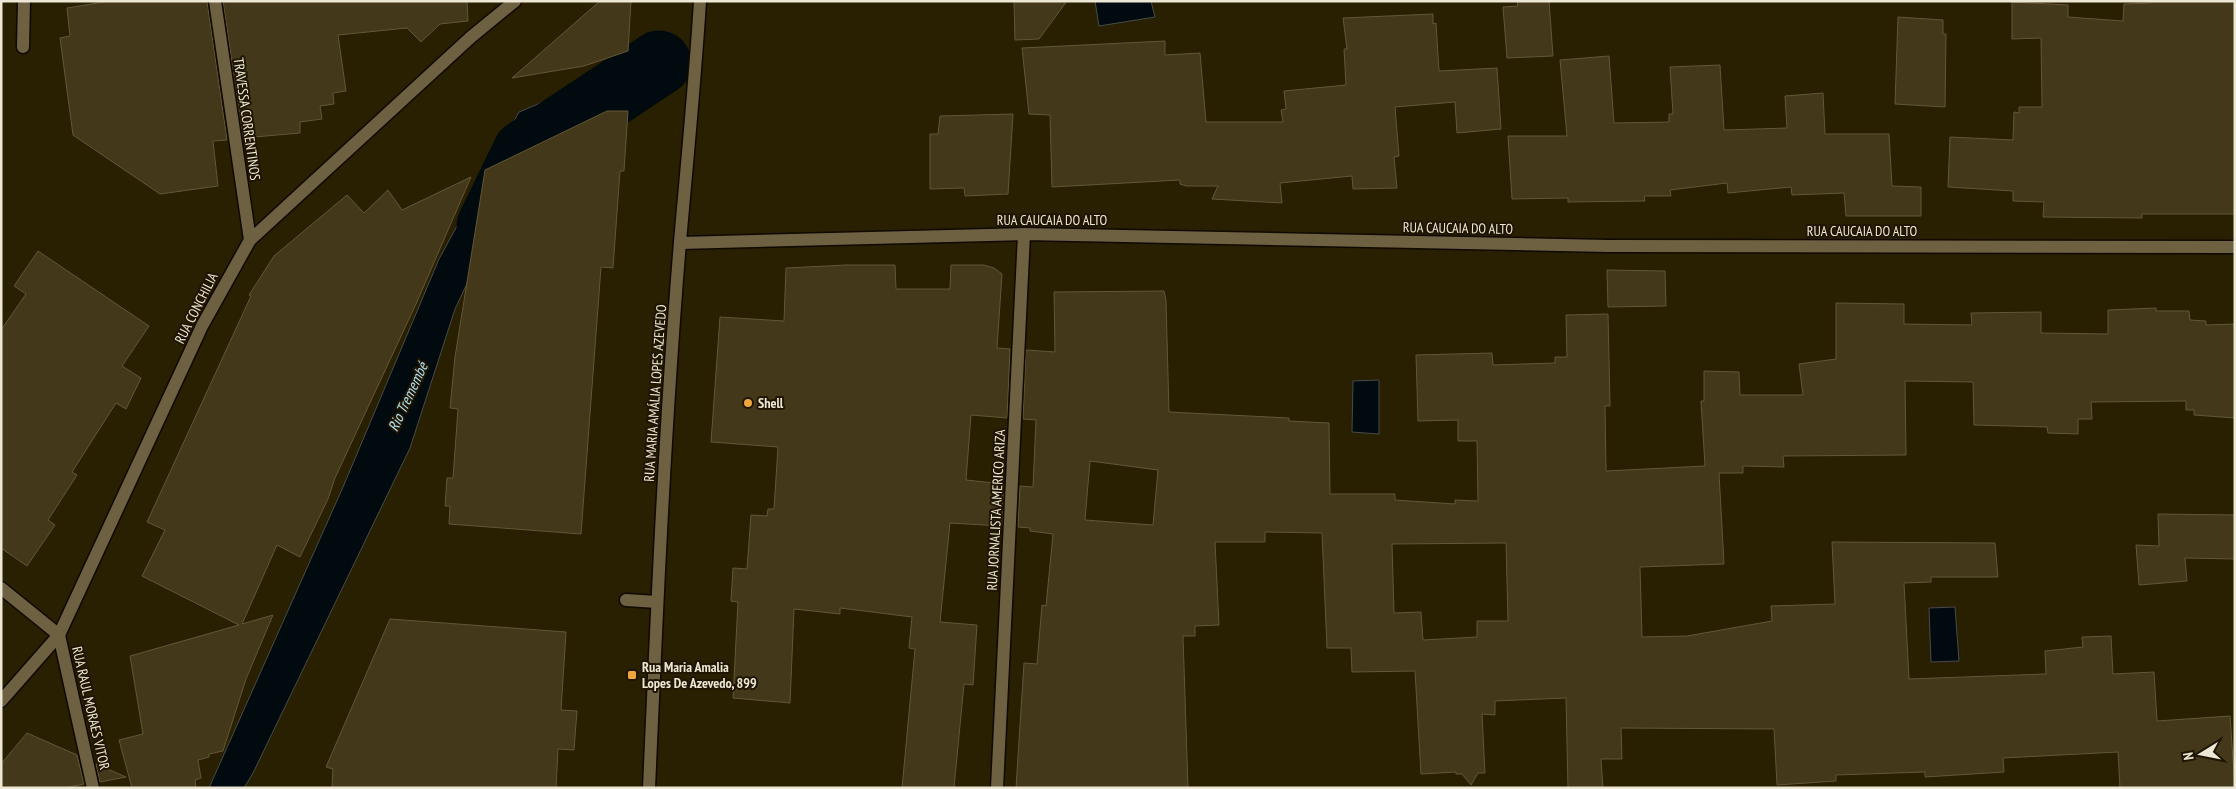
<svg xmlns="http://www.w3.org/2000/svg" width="2236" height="789" font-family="'PT Sans Narrow',sans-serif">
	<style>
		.water { fill: #010a0f; stroke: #484c4a }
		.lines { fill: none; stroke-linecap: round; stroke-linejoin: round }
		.river { stroke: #010a0f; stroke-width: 65 }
		.building { fill: #433819; stroke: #625737; fill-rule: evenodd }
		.service-casing { stroke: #100900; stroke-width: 15 }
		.minor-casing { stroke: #100900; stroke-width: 15 }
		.secondary-casing { stroke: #100900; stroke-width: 15 }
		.service { stroke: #6d6142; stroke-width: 12 }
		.minor { stroke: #6d6142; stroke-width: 12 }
		.secondary { stroke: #6d6142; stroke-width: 12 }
		.poi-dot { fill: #efa73d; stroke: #1f1500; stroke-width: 2 }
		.labels { text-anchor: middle; stroke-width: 4; stroke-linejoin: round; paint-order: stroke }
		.street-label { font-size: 14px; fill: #ede7d5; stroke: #1f1500 }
		.poi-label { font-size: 14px; font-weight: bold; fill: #ede7d5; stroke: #1f1500; text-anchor: start }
		.water-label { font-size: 15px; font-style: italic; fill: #afe0f4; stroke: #1f1500 }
	</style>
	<rect width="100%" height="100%" fill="#291f01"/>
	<!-- water -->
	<g class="water">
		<polygon points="1095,1 1151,1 1155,17 1099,26"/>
		<polygon points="634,64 637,100 596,109 537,135 455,309 410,448 253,773 244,788 209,788 343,487 439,259 519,112"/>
		<polygon points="1379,380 1379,434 1352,432 1353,381"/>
		<polygon points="1955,607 1959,661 1931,662 1929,608"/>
	</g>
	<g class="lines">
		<!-- river -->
		<polyline class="river" points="489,226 525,152 659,63"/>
	</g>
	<!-- building -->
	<g class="building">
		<polygon points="110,1 207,1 227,140 213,141 218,186 160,194 73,135 60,38 70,36 67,8"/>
		<polygon points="223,1 467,1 468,21 440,24 421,42 407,28 338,35 346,91 333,93 334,104 320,106 322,119 300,122 300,133 243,138"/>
		<polygon points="600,1 631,1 628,51 584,66 512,78"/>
		<polygon points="1014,1 1067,1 1039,39 1015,40"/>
		<polygon points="1517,1 1549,1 1553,56 1507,58 1503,7 1518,6"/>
		<polygon points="2151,1 2235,1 2235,214 2142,214 2142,218 2043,217 2044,202 2013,201 2013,191 1948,187 1950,137 2013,140 2014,112 2019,113 2019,107 2042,107 2041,38 2012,39 2012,2 2068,5 2068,17 2123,21 2124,4 2151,3"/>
		<polygon points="1433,14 1433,24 1436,23 1439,71 1497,68 1501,129 1457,133 1455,102 1395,107 1399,156 1394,157 1397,188 1353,189 1352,176 1280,183 1282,203 1212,199 1218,186 1186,186 1180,184 1180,180 1052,187 1050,115 1029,114 1022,48 1165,41 1165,55 1200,53 1206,122 1283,122 1281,110 1286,109 1284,91 1346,85 1344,49 1347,49 1343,18"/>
		<polygon points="1898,17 1943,20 1943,34 1946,34 1945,107 1895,104"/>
		<polygon points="1609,56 1614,123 1669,122 1669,114 1673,114 1670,67 1720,65 1724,130 1787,128 1785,96 1823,93 1825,134 1889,134 1892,186 1921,187 1921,216 1846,216 1844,193 1792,195 1791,187 1728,193 1727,183 1670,190 1671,196 1644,196 1645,201 1568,202 1568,198 1512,199 1508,136 1567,136 1560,60"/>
		<polygon points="607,111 628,111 624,171 620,171 613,268 601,267 581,534 449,524 450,506 445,506 447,478 453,478 458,409 450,408 455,357 485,170"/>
		<polygon points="1013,114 1008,194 965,196 964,188 930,189 930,134 938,134 940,116"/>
		<polygon points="471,177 416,304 335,478 328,499 300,557 277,545 242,624 273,615 246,679 223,751 209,754 209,757 198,760 201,778 195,780 196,788 132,788 119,740 143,734 130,656 239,625 142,576 165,530 147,522 251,296 249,295 274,256 347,195 364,213 388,190 402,210"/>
		<polygon points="38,251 149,326 122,366 141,378 126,409 116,403 72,472 77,475 48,520 55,525 27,566 1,548 1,330 26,294 14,286"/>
		<polygon points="846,265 895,265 896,289 950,289 951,265 984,265 994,268 1002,274 997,348 1010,349 1007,418 971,415 966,480 1004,484 1002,526 950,523 940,622 977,625 973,685 964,684 954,788 902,788 915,649 909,648 912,617 840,608 840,614 794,609 790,703 733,698 738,602 731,601 733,568 747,569 751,515 767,516 768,509 774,509 778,447 711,442 720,317 784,321 786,268"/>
		<polygon points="1607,270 1665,271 1666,306 1608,307"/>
		<path d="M1164,291L1166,300L1169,412L1289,418V421L1329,423L1330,494H1395V500L1455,504V500L1478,501L1477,441H1458V420L1418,421L1416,355L1492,353L1493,365L1555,363V357H1567L1566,315L1608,314L1610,406H1605L1606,471L1705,466L1701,401H1704V371L1739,372L1740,395H1803L1799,364L1836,359V303L1904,304V324L1972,325L1971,313L2041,312V333L2108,334V310L2156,308V311H2189L2190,320L2206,321V325L2235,324V418L2194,415V410H2186V401L2091,402L2092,419H2078V434L2048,433L2047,427L1974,425L1973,382L1905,381L1906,455L1783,456L1784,467L1743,466V473H1719L1724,564L1640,567L1642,637L1687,636L1772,621L1771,606L1835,604L1832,542L1995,543L1998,577H1931V582L1904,583L1909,679L2046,674L2045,651L2083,647L2082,637L2111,636L2113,674L2154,672L2157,721L2230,716L2235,788H2120L2118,752L2003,758L2004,772L1925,777V772L1836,775V781L1777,785L1774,729L1621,728L1622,759H1601L1603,788H1568L1566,698L1495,701V715L1482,714L1485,773H1478L1471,785L1462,774H1456V772L1421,774L1415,671L1352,672L1351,648H1327L1322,533L1265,532V542H1215L1219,625L1195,626V636H1183L1188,788H1016L1024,663L1037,664L1042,605L1046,606L1053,534L1030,531V528L1018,527L1020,486L1033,487L1036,420L1023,419L1026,350L1055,352L1054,292ZM1090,461L1158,470L1153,525L1085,520ZM1506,543L1508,621H1477V637L1423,640L1421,612L1394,613L1392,544Z"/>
		<polygon points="2158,514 2235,515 2235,559 2185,558 2187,581 2139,585 2136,545 2159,546"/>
		<polygon points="390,619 566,632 561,710 577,711 574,750 558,749 556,788 332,788 333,769 326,767"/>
		<polygon points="27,733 77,755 84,784 64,788 1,788 1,764"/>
		<polygon points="96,764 126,777 100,782"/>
	</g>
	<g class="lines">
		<defs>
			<polyline id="service" points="626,600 657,602"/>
			<g id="minor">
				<polyline points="215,1 250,240"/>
				<polyline points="23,47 24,1"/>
				<polyline points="680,243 1024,234 1608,246 2235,247"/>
				<polyline points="1,588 59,635 93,788"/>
				<polyline points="1,701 59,635 202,326 250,240 471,37 515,1"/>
				<polyline points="997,788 1024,234"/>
			</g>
			<path id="secondary" d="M649,788C657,606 665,424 680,242C687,162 695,82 700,1"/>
		</defs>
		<!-- service casing -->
		<use href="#service" class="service-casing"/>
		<!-- minor casing -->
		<use href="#minor" class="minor-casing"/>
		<!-- secondary casing -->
		<use href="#secondary" class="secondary-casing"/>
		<!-- service -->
		<use href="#service" class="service"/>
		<!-- minor -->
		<use href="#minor" class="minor"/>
		<!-- secondary -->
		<use href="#secondary" class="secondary"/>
	</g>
	<!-- markers -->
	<g class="poi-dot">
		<circle cx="748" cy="403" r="5"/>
		<rect x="627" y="670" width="10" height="10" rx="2.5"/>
	</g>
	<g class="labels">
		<!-- street labels -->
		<g class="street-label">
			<text transform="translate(247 119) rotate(82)" y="5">TRAVESSA CORRENTINOS</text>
			<text x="1052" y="225">RUA CAUCAIA DO ALTO</text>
			<text transform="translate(1458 228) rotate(1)" y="5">RUA CAUCAIA DO ALTO</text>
			<text x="1862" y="236">RUA CAUCAIA DO ALTO</text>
			<text transform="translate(196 308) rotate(-63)" y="5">RUA CONCHILIA</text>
			<text transform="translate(655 393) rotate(-86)" y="5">RUA MARIA AMÁLIA LOPES AZEVEDO</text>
			<text transform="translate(996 510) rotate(-87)" y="5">RUA JORNALISTA AMERICO ARIZA</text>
			<text transform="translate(91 708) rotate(77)" y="5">RUA RAUL MORAES VITOR</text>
		</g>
		<!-- poi labels -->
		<g class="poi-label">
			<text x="758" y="408">Shell</text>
			<text x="642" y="672">Rua Maria Amalia<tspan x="642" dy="16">Lopes De Azevedo, 899</tspan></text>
		</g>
		<!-- water labels -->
		<g class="water-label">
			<text transform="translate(408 397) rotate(-65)" y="5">Rio Tremembé</text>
		</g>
	</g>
	<!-- border -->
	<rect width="2236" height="789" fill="none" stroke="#ede7d5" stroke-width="5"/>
	<!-- north arrow -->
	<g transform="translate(2201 754) rotate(260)" stroke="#1f1500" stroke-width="4" paint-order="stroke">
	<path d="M0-4L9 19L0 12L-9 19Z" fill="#ede7d5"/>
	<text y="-8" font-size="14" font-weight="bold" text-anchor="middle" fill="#ede7d5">N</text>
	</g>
</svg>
